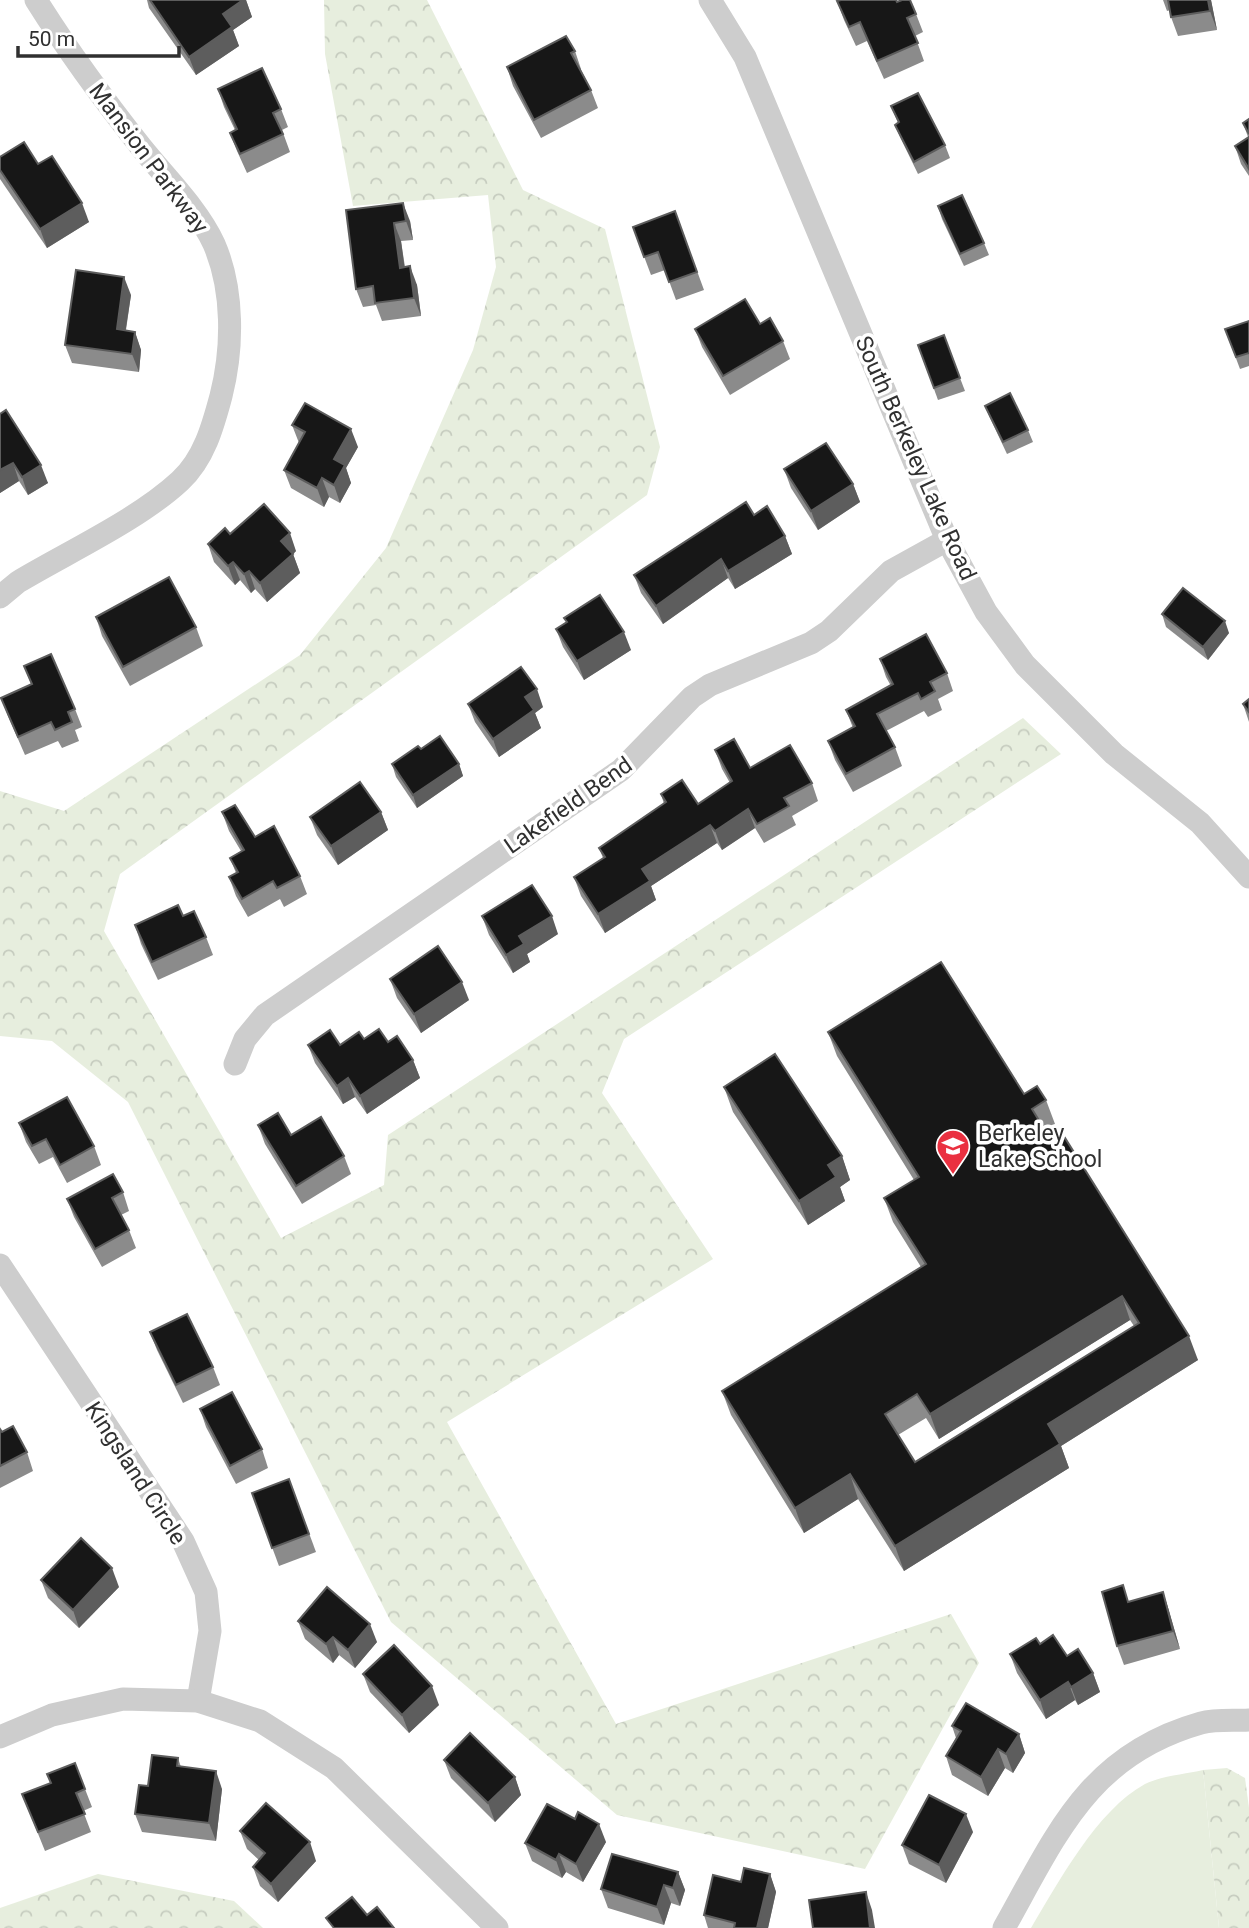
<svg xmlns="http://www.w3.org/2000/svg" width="1249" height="1928" font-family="Roboto,sans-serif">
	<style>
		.green { fill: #e7eede }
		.forest { fill: url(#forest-crowns) }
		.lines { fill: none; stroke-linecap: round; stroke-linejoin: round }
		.minor { stroke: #cdcdcd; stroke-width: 23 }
		.wall { fill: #8b8b8b; fill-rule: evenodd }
		.shaded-wall { fill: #5d5d5d }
		.building { fill: #171717; stroke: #5d5d5d; stroke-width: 2; fill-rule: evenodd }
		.labels { text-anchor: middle; stroke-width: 7; stroke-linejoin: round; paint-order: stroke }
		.street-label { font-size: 23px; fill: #303030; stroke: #fff }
		.poi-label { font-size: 23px; fill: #303030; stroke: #fff; text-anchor: start }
	</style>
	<defs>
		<pattern id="forest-crowns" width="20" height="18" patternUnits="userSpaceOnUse" patternTransform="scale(1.75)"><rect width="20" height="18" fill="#e7eede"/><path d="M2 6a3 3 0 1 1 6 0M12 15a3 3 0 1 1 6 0" fill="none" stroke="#c6ccbf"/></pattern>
	</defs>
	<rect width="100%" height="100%" fill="#fff"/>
	<!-- green -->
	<path class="green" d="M1203,1770L1219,1928H1031C1058,1883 1097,1810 1145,1784C1161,1776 1186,1774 1203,1770Z"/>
	<!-- forest -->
	<g class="forest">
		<polygon points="324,0 427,0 523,190 605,229 660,447 647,495 120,874 104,931 281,1238 384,1185 388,1135 1023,718 1061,754 624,1039 602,1093 713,1259 447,1422 616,1724 951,1614 979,1663 865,1869 617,1815 391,1622 128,1102 52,1041 0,1036 0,791 64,811 300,655 386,548 473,350 496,267 488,195 353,206 325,54"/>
		<polygon points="1227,1768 1245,1778 1249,1808 1249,1928 1219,1928 1203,1770"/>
		<polygon points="98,1874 234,1901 263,1928 0,1928 0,1908"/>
	</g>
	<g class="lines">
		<!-- minor -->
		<g class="minor">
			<polyline points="710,0 745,57 947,540 986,612 1025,665 1114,754 1200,823 1249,877"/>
			<path d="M0,597L18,582C68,552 138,520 180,481C204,459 213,426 221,396C233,349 234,290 214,244C198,209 165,177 141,147C103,99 68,51 36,0"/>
			<polyline points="235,1064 245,1039 265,1015 621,770 692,697 710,685 811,643 829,631 891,571 947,540"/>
			<polyline points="0,1265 183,1541 206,1592 210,1631 198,1701"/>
			<polyline points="0,1737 52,1715 123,1699 198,1701 260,1721 334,1768 497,1928"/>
			<path d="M1004,1928C1057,1834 1088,1755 1201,1723C1216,1719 1234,1721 1249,1720"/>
		</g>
	</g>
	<!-- wall -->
	<g class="wall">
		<polygon points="147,0 246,0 252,17 233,30 239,46 196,75 149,8"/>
		<polygon points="1163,0 1211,0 1217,30 1178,36 1171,17 1170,10 1167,11"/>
		<polygon points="837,1 897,2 916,14 923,32 915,36 924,61 884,79 867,41 856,46 844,20"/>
		<polygon points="575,51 581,69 581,70 591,90 598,108 541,138 513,86 507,67"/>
		<polygon points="218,89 281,109 288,127 282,130 290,152 247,173 237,151 230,133 235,130 224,107"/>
		<polygon points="891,106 945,145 950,158 918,174 900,137 895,125 898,123"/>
		<polygon points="1249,119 1249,176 1241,164 1235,146 1248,137 1243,123"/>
		<polygon points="0,157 38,164 89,222 47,248 0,179"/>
		<polygon points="938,206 984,243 989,255 964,266 942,219"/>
		<polygon points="346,210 410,221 413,240 401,241 405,267 417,285 421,316 382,321 376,305 363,307 356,289"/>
		<polygon points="675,211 704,290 676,300 665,270 651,275 633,227"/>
		<polygon points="131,295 126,330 135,332 141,350 139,372 72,363 65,345"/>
		<polygon points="1249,321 1249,366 1240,369 1225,329"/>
		<polygon points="760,324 783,341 790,359 730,395 702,347 695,329"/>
		<polygon points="918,345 960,378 965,391 938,400"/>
		<polygon points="985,406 1028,430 1033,442 1007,454 990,418"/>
		<polygon points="0,414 48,483 28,495 19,481 0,493"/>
		<polygon points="292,425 358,447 346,468 351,483 340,503 329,497 324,507 291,488 284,470 299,443"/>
		<polygon points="784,469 853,484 860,502 818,530 791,488"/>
		<polygon points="754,515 785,536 792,554 735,589 728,578 663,624 641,593 634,575"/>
		<polygon points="230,534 296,551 293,554 300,573 267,602 255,589 251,593 240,580 235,585 214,562 208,544"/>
		<polygon points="1162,614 1229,633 1208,660 1166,627"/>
		<polygon points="96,617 196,627 203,646 130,686 102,636"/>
		<polygon points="564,618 631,650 584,680 563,647 556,629 566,622"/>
		<polygon points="880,659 947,673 953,691 938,699 942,710 928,717 924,711 886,731 895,747 902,766 853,792 835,760 828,741 853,728 846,710 891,686 886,677"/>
		<polygon points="24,666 75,709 82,727 75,730 79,741 62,748 58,741 25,755 8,716 1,698 31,684"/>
		<polygon points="1249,699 1249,722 1243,704"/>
		<polygon points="468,704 543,707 535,713 541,728 499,757 475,722"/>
		<polygon points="421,749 459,764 463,776 417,808 396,777 392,764"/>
		<polygon points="715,750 750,768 812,783 818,801 792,816 796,825 764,843 755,828 722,850 717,843 651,886 656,900 605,933 581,896 574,877 603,858 599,848 664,804 661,794 698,804 730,783 722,769"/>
		<polygon points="222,812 255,837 300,876 307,894 284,907 280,899 248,917 236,896 229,877 236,873 230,858 241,851 229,831"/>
		<polygon points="381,812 388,830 338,865 317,835 310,817"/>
		<polygon points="183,916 206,937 213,955 158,980 141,944 135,925"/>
		<polygon points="482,916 558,934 527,954 530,962 513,973 489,935"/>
		<polygon points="390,979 469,1000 421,1033 397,998"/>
		<path d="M828,1032L1046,1100L1055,1124L1045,1130L1198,1360L1061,1446L1069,1468L904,1571L858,1499L804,1533L731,1415L722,1391L921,1267L893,1222L884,1198L914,1180L837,1056ZM1130,1320L1134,1326L915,1462L898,1435L926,1418L939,1439Z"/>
		<polygon points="364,1039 388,1042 413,1060 420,1078 367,1114 355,1097 343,1104 315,1063 308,1045 340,1045"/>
		<polygon points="724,1087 842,1156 850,1180 840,1187 845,1201 808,1225 733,1112"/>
		<polygon points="19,1123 94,1146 101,1165 67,1183 53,1157 39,1164 26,1142"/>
		<polygon points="258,1125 291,1135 344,1156 351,1174 302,1204 265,1144"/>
		<polygon points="123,1192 129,1211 121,1215 129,1230 136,1248 102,1267 74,1217 67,1199"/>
		<polygon points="150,1332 213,1367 220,1385 183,1403 157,1350"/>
		<polygon points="200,1409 262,1449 268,1468 236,1484 206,1427"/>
		<polygon points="0,1429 2,1432 27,1452 33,1471 0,1488"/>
		<polygon points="289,1479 316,1552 279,1566 252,1493"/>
		<polygon points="41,1580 119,1587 79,1628 48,1598"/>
		<polygon points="1163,1592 1169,1611 1180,1649 1124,1665 1117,1646 1129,1602"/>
		<polygon points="298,1621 377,1642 355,1668 339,1655 333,1663 305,1639"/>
		<polygon points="1040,1644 1067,1656 1093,1673 1100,1692 1078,1705 1075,1700 1046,1719 1017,1673 1010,1654"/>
		<polygon points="363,1674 439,1705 409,1733 370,1692"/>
		<polygon points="952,1726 1019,1734 1025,1753 1013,1773 1005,1768 988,1796 952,1775 946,1756 956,1738"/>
		<polygon points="178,1758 181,1767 222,1789 216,1841 142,1832 135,1814 148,1786"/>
		<polygon points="444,1760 515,1777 521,1795 495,1822 451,1778"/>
		<polygon points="85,1789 92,1807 83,1811 91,1832 45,1851 22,1794"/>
		<polygon points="240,1831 316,1861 278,1902 260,1886 253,1867 259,1860 247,1849"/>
		<polygon points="973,1832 946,1883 909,1864 902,1845"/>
		<polygon points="606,1842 583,1882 566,1872 562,1878 532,1861 525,1843"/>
		<polygon points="678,1872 685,1890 680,1906 671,1903 664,1925 608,1908 601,1889"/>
		<polygon points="770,1874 776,1892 768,1928 708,1928 704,1915 741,1882"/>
	</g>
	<!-- shaded-wall -->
	<g class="shaded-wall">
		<polygon points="243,0 246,0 252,17 233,30 239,46 196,75 189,57 223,14"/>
		<polygon points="1208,0 1211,0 1217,30 1210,11"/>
		<polygon points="82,203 89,222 47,248 40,229"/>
		<polygon points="403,203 410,221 413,240 406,221"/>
		<polygon points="394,223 401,241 407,286 400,268"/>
		<polygon points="410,266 417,285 421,316 414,298"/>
		<polygon points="124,277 131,295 123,347 117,329"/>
		<polygon points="135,332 141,350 139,372 132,354"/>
		<polygon points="351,429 358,447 346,468 351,483 340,503 334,485 334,459"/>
		<polygon points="13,463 19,481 0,493 0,470"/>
		<polygon points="41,465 48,483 28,495 22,477"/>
		<polygon points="322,478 329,497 324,507 317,488"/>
		<polygon points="853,484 860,502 818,530 811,511"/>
		<polygon points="290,533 296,551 293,554 300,573 267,602 260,583 281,541"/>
		<polygon points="785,536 792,554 735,589 728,571"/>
		<polygon points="721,559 728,578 663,624 656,606"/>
		<polygon points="233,562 240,580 235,585 228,566"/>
		<polygon points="249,571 255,589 251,593 244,574"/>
		<polygon points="1225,621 1229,633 1208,660 1203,647"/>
		<polygon points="624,632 631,650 584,680 577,661"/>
		<polygon points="537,689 543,707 535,713 541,728 499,757 493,739 525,697"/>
		<polygon points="459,764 463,776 417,808 413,795"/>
		<polygon points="748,809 755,828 722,850 715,831"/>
		<polygon points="381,812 388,830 338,865 331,846"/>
		<polygon points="710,825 717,843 651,886 656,900 605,933 598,914 642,869"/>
		<polygon points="552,916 558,934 527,954 530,962 513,973 506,955 519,936"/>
		<polygon points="462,982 469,1000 421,1033 414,1014"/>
		<polygon points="413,1060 420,1078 367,1114 360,1096"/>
		<polygon points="348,1078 355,1097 343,1104 337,1086"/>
		<polygon points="842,1156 850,1180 840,1187 845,1201 808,1225 799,1201 828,1165"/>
		<polygon points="1122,1296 1130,1320 939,1439 930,1414"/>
		<polygon points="1189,1336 1198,1360 1061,1446 1069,1468 904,1571 895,1546 1048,1424"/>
		<polygon points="850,1474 858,1499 804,1533 795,1508"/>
		<polygon points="112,1568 119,1587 79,1628 73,1610"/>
		<polygon points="1163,1592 1169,1611 1180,1649 1173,1631"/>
		<polygon points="370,1624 377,1642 355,1668 348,1650"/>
		<polygon points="333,1637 339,1655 333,1663 326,1644"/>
		<polygon points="1093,1673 1100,1692 1078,1705 1071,1687"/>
		<polygon points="1068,1682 1075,1700 1046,1719 1040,1700"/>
		<polygon points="432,1686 439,1705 409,1733 402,1715"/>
		<polygon points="1019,1734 1025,1753 1013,1773 1006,1754"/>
		<polygon points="998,1749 1005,1768 988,1796 981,1777"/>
		<polygon points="216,1771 222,1789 216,1841 209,1823"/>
		<polygon points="515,1777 521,1795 495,1822 488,1803"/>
		<polygon points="966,1814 973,1832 946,1883 939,1865"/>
		<polygon points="599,1824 606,1842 583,1882 576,1864"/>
		<polygon points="310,1842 316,1861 278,1902 271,1884"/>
		<polygon points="559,1854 566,1872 562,1878 556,1860"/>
		<polygon points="678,1872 685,1890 680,1906 673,1888"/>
		<polygon points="770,1874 776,1892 768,1928 757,1928"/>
		<polygon points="664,1885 671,1903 664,1925 657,1907"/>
		<polygon points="866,1892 872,1910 875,1928 870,1928"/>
	</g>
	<!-- building -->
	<g class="building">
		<polygon points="150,0 243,0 223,14 232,27 189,57"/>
		<polygon points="841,0 896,0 897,2 902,0 910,0 916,14 907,18 918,43 877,61 860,22 849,27 837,1"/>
		<polygon points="1168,0 1208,0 1210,11 1171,17"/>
		<polygon points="566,36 575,51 571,53 591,90 534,120 507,67"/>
		<polygon points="262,68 281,109 273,113 283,134 240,154 230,133 237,129 218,89"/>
		<polygon points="918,93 945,145 914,162 895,125 899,122 891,106"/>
		<polygon points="1249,119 1249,134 1243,123"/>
		<polygon points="1249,137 1249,169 1235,146"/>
		<polygon points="24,142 38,164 52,156 82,203 40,229 0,170 0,157"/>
		<polygon points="962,195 984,243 960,254 938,206"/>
		<polygon points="403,203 406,221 394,223 400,268 410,266 414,298 375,303 373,286 356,289 346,210"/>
		<polygon points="675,211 697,272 669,282 658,252 644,257 633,227"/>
		<polygon points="76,270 124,277 117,329 135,332 132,354 65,345"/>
		<polygon points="745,299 760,324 770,318 783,341 723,376 695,329"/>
		<polygon points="1249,321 1249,353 1236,357 1225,329"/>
		<polygon points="944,335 960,378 934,388 918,345"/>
		<polygon points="1010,393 1028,430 1003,442 985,406"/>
		<polygon points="305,403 351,429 334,459 345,465 334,485 322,478 317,488 284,470 305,432 292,425"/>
		<polygon points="6,410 41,465 22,477 13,463 0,470 0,414"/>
		<polygon points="826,443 853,484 811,511 784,469"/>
		<polygon points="746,502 754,515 767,506 785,536 728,571 721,559 656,606 634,575"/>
		<polygon points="264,504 290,533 281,541 293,554 260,583 249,571 244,574 233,562 228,566 208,544 225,528 230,534"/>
		<polygon points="169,577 196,627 123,667 96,617"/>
		<polygon points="1183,588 1225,621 1203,647 1162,614"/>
		<polygon points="600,595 624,632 577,661 556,629 567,622 564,618"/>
		<polygon points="926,634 947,673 930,682 935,691 921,699 918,693 877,714 895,747 846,774 828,741 855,726 846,710 893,684 880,659"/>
		<polygon points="51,654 75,709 68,712 72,722 55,730 51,722 18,737 1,698 32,684 24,666"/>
		<polygon points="521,667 537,689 525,697 534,710 493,739 468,704"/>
		<polygon points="1249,699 1249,712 1243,704"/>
		<polygon points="440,736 459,764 413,795 392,764 418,746 421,749"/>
		<polygon points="734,739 750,768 790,745 812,783 784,798 789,806 757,824 748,809 715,831 710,825 642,869 650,881 598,914 574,877 605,857 599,848 666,802 661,794 682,780 698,804 732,781 715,750"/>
		<polygon points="360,782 381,812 331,846 310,817"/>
		<polygon points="235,805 255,837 274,826 300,876 277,888 273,881 242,899 229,877 238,872 230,858 244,850 222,812"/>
		<polygon points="532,885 552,916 519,936 524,944 506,955 482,916"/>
		<polygon points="178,905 183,916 194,911 206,937 152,962 135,925"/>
		<polygon points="438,946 462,982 414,1014 390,979"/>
		<path d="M941,962L1024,1094L1037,1086L1046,1100L1032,1109L1054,1145L1065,1138L1189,1336L1048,1424L1060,1444L895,1546L850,1474L795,1508L722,1391L926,1264L884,1198L919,1177L828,1032ZM1122,1296L1139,1323L915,1462L885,1414L917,1394L930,1414Z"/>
		<polygon points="379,1029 388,1042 397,1036 413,1060 360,1096 348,1078 337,1086 308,1045 330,1030 340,1045 359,1032 364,1039"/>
		<polygon points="775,1054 842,1156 828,1165 836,1177 799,1201 724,1087"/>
		<polygon points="67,1097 94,1146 60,1165 46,1139 32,1146 19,1123"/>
		<polygon points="278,1113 291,1135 321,1117 344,1156 296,1186 258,1125"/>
		<polygon points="113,1174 123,1192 112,1198 129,1230 95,1249 67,1199"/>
		<polygon points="187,1314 213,1367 176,1385 150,1332"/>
		<polygon points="232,1392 262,1449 230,1466 200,1409"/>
		<polygon points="13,1426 27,1452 0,1466 0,1429 2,1432"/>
		<polygon points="289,1479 309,1534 272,1548 252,1493"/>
		<polygon points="81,1538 112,1568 73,1610 41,1580"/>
		<polygon points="1123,1585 1128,1602 1163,1592 1173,1631 1117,1646 1102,1592"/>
		<polygon points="327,1587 370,1624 348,1650 333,1637 326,1644 298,1621"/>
		<polygon points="1053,1635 1067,1656 1078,1649 1093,1673 1071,1687 1068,1682 1040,1700 1010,1654 1036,1638 1040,1644"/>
		<polygon points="394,1645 432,1686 402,1715 363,1674"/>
		<polygon points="966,1703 1019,1734 1006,1754 998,1749 981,1777 946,1756 961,1731 952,1726"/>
		<polygon points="470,1733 515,1777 488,1803 444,1760"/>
		<polygon points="152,1755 178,1758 177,1766 216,1771 209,1823 135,1814 139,1785 148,1786"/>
		<polygon points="75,1763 85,1789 76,1793 85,1814 38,1832 22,1794 51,1783 47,1774"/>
		<polygon points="929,1795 966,1814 939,1865 902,1845"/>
		<polygon points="266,1803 310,1842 271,1884 253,1867 265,1853 240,1831"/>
		<polygon points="547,1804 575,1819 578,1812 599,1824 576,1864 559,1854 556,1860 525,1843"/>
		<polygon points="612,1854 678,1872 673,1888 664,1885 657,1907 601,1889"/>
		<polygon points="744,1868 770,1874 757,1928 734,1928 735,1923 704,1915 713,1875 741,1882"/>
		<polygon points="866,1892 870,1928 813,1928 809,1900"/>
		<polygon points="352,1897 367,1915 377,1907 394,1928 334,1928 326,1918"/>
	</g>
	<!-- icons -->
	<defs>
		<symbol id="school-pin" viewBox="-11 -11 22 30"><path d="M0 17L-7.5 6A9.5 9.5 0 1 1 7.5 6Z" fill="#ea3040" stroke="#fff"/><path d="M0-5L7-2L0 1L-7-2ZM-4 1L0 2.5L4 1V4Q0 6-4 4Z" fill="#fff"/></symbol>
	</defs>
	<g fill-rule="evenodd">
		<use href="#school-pin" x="934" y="1127" width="38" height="52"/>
	</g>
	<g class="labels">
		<!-- street labels -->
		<g class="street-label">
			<text transform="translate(149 158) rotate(53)" y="8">Mansion Parkway</text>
			<text transform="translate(916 458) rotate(66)" y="8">South Berkeley Lake Road</text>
			<text transform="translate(568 805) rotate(-35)" y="8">Lakefield Bend</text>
			<text transform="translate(136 1473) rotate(57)" y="8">Kingsland Circle</text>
		</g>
		<!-- poi labels -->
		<g class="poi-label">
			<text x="978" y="1141">Berkeley<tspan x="978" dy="26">Lake School</tspan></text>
		</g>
	</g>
	<!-- scale -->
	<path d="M18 46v10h161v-10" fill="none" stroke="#303030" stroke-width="3.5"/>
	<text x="28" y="46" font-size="21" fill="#303030" stroke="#ffffff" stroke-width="5" paint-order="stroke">50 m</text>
</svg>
